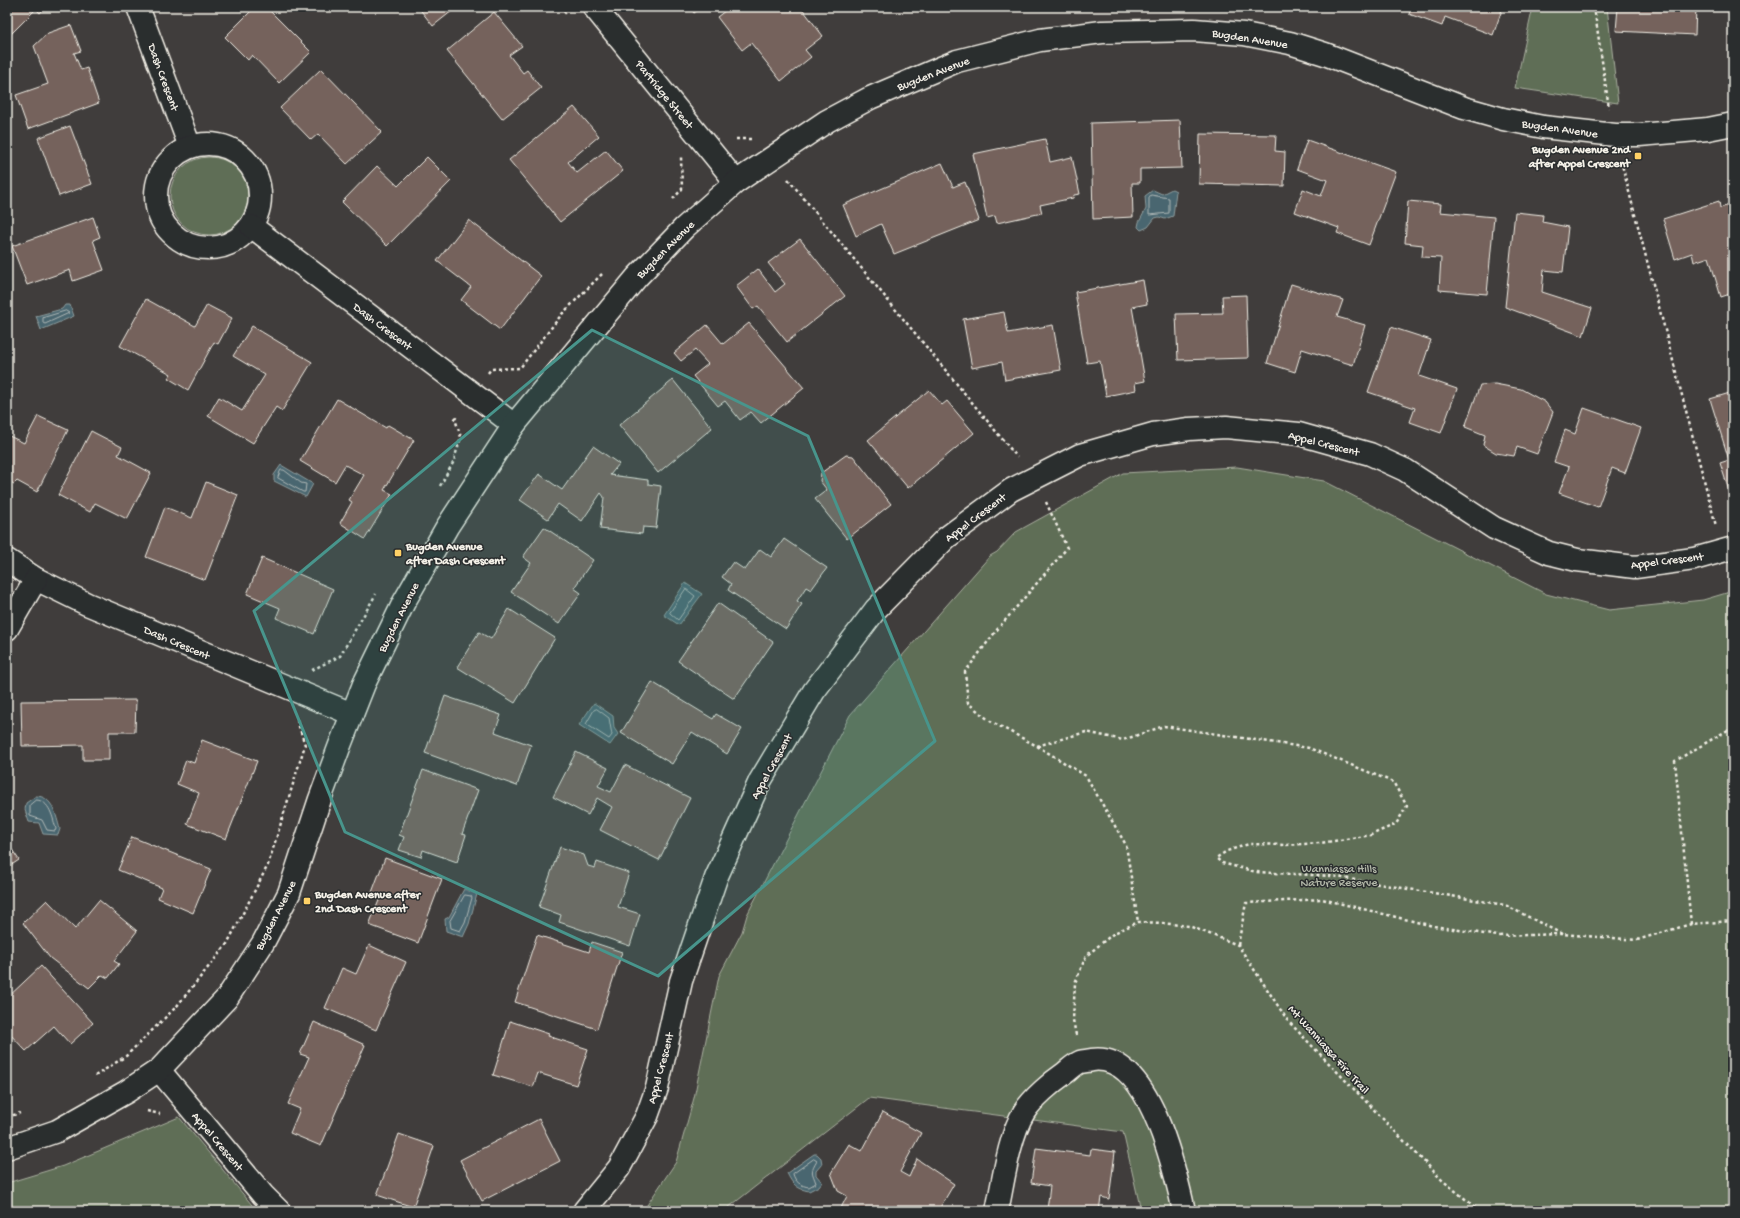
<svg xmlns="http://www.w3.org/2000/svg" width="1740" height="1218" font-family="'Gochi Hand',sans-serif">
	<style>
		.green { fill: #5f6e57; stroke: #aab0a0 }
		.water { fill: #4a666f; stroke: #8e9e9f }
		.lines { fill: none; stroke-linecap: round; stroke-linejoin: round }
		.shore { stroke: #b0b9b8; stroke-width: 1 }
		.building { fill: #74625c; stroke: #f4f1e8 }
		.minor-casing { stroke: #f4f1e8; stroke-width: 25 }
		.path { stroke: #f4f1e8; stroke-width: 2.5; stroke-dasharray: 3 3; stroke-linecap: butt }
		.minor { stroke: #2a2d2e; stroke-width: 22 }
		.marked { fill: #48958c; fill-opacity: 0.2; stroke: #48958c; stroke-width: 3; stroke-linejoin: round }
		.poi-dot { fill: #ffd166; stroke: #2a2d2e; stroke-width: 1.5 }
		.labels { text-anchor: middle; stroke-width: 3; stroke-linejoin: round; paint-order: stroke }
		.street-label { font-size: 12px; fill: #f4f1e8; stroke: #2a2d2e }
		.poi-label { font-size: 12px; font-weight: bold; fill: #f4f1e8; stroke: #2a2d2e; text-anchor: start }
		.park-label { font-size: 12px; fill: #b1b6a7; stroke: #2a2d2e }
	</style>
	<rect width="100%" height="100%" fill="#403d3c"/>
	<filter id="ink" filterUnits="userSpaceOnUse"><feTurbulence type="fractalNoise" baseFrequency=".025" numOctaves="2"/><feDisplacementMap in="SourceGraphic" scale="8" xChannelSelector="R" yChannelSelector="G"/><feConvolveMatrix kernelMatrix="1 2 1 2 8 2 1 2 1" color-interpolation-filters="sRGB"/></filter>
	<g filter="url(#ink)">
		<!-- green -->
		<g class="green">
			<polygon points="1533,7 1607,7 1618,103 1515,88"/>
			<circle cx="209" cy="196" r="39"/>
			<polygon points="1237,467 1324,481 1546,594 1609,610 1703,600 1733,591 1733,1211 1141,1211 1123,1132 869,1098 724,1211 643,1211 676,1162 694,1098 719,976 742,932 747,915 850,715 990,556 997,552 1016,532 1123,473"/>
			<polygon points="179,1117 257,1211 7,1211 7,1183 63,1166"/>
		</g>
		<!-- water -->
		<g class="water">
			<polygon points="1172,189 1176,191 1173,216 1165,219 1159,217 1155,218 1148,227 1141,230 1138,227 1139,222 1146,209 1145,196 1153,190 1162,194"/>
			<polygon points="65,305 70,305 74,316 41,330 36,316 62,309"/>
			<polygon points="281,465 313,484 306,497 274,481 274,475"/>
			<polygon points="685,583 702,594 679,625 664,615"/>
			<polygon points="594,703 613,716 614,728 618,734 610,745 579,725"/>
			<path d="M36,796C53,796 56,816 60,829L58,835L43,834L39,823L29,822L25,810L26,803Z"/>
			<polygon points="464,889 477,894 469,924 463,937 446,931 445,919 449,917"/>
			<path d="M814,1154H817L821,1158L822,1164L816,1171V1175L822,1182L819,1186L809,1191C797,1189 792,1184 787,1173Z"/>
		</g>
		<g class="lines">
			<!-- shore -->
			<g class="shore">
				<polygon points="1151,195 1169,198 1169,213 1149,215 1149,198"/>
				<polygon points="66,311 69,313 45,324 43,323 43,318"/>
				<polygon points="281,470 284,470 301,483 306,484 305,492 303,492 278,478"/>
				<polygon points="686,589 695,596 678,620 670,613"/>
				<polygon points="597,709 609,718 612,735 609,739 586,724 594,710"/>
				<path d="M36,800C50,800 53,819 56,829L55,831L47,830L42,820L30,816V805Z"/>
				<polygon points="465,895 471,896 472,898 465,922 460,931 451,928 450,921"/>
				<path d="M814,1159L817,1161C810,1173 812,1171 816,1183L809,1187C801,1186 795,1182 793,1174Z"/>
			</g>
		</g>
		<!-- building -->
		<g class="building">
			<polygon points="7,7 46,7 40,13 36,9 7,38"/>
			<polygon points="255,7 266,7 311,52 279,83 252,55 248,60 225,37"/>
			<polygon points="418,7 457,7 433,26"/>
			<polygon points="690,7 702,7 694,13"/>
			<polygon points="730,7 801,7 823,36 805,50 811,57 781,81 751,43 742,50 717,17"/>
			<polygon points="1411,7 1503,7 1493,35 1445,17 1442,26 1409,14"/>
			<polygon points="1618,7 1696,7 1695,35 1616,31"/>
			<polygon points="494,12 522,46 509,55 523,73 527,70 541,88 502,119 447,51"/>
			<polygon points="71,25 81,51 74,53 81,70 87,68 99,103 28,129 16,95 48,84 34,46 48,33"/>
			<polygon points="321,69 382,132 347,164 318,134 311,140 280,108"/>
			<polygon points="574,107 599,136 568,162 577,173 606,150 623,171 560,222 509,160"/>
			<polygon points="1180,120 1182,168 1140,169 1140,183 1132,183 1133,217 1093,219 1091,123"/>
			<polygon points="70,126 92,184 59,196 38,138"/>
			<polygon points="1200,134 1276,135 1275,151 1285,152 1284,186 1199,184"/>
			<polygon points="1045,139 1050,162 1072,157 1080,194 1074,195 1073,198 1040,205 1042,213 997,223 995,216 987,218 973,154"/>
			<polygon points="1307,140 1396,172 1369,245 1337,233 1339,228 1295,212 1303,189 1321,196 1327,180 1297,169"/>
			<polygon points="427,157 451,181 387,246 342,202 377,166 398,186"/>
			<polygon points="942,163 953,187 965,182 979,220 894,254 881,224 856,236 843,205"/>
			<polygon points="1408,201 1441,204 1440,212 1494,217 1487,294 1439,290 1441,258 1422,257 1423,245 1405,243"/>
			<polygon points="1719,201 1720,208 1733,204 1733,293 1721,297 1709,257 1694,262 1692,253 1675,259 1663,219"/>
			<polygon points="1515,212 1543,215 1542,222 1568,227 1563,272 1544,270 1542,292 1592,308 1583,336 1505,307"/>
			<polygon points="93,217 100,237 93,240 104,270 73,281 70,270 27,285 12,246"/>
			<polygon points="469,220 541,276 500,330 461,300 471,287 437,261"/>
			<polygon points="800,239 845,296 787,342 758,306 753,309 736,286 758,269 775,292 785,284 768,263"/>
			<polygon points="1143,280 1147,304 1132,307 1145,381 1135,383 1136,390 1106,396 1100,361 1087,363 1075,292"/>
			<polygon points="1291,284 1343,300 1337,317 1365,325 1353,365 1302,349 1295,372 1267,363"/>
			<polygon points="1246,295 1248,358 1178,360 1176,314 1223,313 1222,296"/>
			<polygon points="146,299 195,326 207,305 232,318 218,344 214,342 188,390 168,378 171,374 120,346"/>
			<polygon points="1004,312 1008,333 1053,325 1061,370 1005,380 1002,362 972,368 963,319"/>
			<polygon points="749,323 804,388 761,423 751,412 740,420 725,401 718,406 693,376 708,364 695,350 681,361 674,353 707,325 723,344"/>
			<polygon points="252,326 312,362 282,411 276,407 253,443 208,416 219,397 242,411 265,375 233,356"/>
			<polygon points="1391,327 1431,340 1419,376 1457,389 1441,433 1410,422 1415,408 1368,392"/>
			<polygon points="673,380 712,428 658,473 619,425"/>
			<polygon points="1495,384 1521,389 1545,402 1553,412 1537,454 1517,447 1514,456 1496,453 1483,445 1485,435 1465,427 1480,385"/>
			<polygon points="929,390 942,405 947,401 974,433 908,488 868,440"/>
			<polygon points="1733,392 1733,496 1731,497 1720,463 1729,460 1710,399"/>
			<polygon points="337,399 386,428 388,425 414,440 384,490 392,494 365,539 340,523 352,502 349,500 364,475 345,465 335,482 300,461"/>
			<polygon points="1584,408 1641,428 1625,473 1612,468 1598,507 1559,493 1569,467 1554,462 1565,430 1575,434"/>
			<polygon points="38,416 68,430 37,492 17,481 14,484 7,480 7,435 24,443"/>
			<polygon points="91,431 122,447 118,455 151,473 127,519 95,503 90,512 58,495"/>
			<polygon points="593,446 619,464 610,475 648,480 648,484 661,486 656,528 643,527 642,534 600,529 604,497 601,493 582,521 558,504 548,519 520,500 539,474 562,490"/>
			<polygon points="846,455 853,456 891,504 847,539 815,499 827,490 820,481 821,473"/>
			<polygon points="206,482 238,495 205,580 146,557 165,507 192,518"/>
			<polygon points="544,527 593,560 574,588 581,593 559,624 511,592 531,563 523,557"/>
			<polygon points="784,539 827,568 811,590 806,587 797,601 802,604 786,629 728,590 731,584 722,577 733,562 745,570 760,549 771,557"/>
			<polygon points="262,558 333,589 314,634 276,618 280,608 247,594"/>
			<polygon points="718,603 773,642 734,699 678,661"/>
			<polygon points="509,609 555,638 515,703 457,667 479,632 491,639"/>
			<polygon points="652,682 713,719 716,714 742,729 727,754 692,732 672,764 621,733"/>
			<polygon points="445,696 501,715 495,732 531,745 517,786 425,753"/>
			<polygon points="136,700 135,732 109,732 109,760 83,760 83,745 22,746 21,701"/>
			<polygon points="202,740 257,761 226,839 187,824 199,793 177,784 186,760 194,763"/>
			<polygon points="576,752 608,768 598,786 611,792 625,765 690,798 659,860 600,830 612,807 597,798 588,815 553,797"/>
			<polygon points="423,770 478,790 462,834 466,835 457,862 423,850 421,857 399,850 404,837 399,835"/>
			<polygon points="132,837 211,869 193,913 158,898 162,888 118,870"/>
			<polygon points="7,842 19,860 7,868"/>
			<polygon points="560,847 584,855 588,866 595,868 597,862 629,873 618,907 640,914 630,946 559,922 561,915 539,907"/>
			<polygon points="385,858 442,879 418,943 369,925 380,898 371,895"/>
			<polygon points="47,900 75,929 99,900 137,931 114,961 119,964 108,978 102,975 89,988 50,958 23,923"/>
			<polygon points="537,935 589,952 592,942 622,952 597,1029 515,1002"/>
			<polygon points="369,945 406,962 376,1030 325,1008 342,968 356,974"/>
			<polygon points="41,966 93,1023 70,1044 54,1026 26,1051 7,1031 7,1025 10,1022 7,1019 7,998"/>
			<polygon points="510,1021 549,1034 548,1036 588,1049 576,1085 538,1073 533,1087 493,1075"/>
			<polygon points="314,1022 365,1045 321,1146 290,1133 300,1109 288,1104 309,1057 300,1054"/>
			<polygon points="883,1112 921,1133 900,1172 909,1177 917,1159 954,1184 938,1211 840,1210 847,1196 838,1191 831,1173 849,1144 862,1151"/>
			<polygon points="539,1119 560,1161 482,1201 460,1160"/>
			<polygon points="399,1134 434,1146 413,1207 377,1195"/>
			<polygon points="1036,1148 1090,1155 1091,1149 1115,1152 1109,1199 1101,1197 1099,1211 1037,1211 1037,1208 1047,1210 1050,1186 1031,1183"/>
		</g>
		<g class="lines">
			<defs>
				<g id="minor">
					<polyline points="138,7 190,147"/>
					<polyline points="594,7 736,182"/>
					<circle cx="208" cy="196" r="52"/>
					<polyline points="251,226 514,425"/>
					<polyline points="7,560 36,579 87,604 352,714"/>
					<polyline points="7,629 36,579"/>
					<polyline points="159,1070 263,1195 279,1211"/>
					<polyline points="7,1148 57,1131 126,1092 159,1070 227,998 263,943 289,893 320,799 340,745 364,684 404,602 447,527 514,425 637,277 684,228 736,182 827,121 870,98 957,61 1040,40 1102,32 1194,30 1244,34 1290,43 1325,54 1464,108 1503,119 1543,127 1615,135 1639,135 1708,129 1733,124"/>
					<polyline points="584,1211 619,1168 647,1116 657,1088 681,981 716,878 760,781 814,691 876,609 946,538 1011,490 1080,455 1153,434 1189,429 1226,427 1299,434 1370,454 1405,470 1494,528 1549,553 1577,560 1635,567 1694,559 1733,548"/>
					<path d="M997,1211C1003,1183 1009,1136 1024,1112C1033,1098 1052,1082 1065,1073C1070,1069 1075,1064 1080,1062C1084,1061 1088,1061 1092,1060C1149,1052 1175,1170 1184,1211"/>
				</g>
			</defs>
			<!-- minor casing -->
			<use href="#minor" class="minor-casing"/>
			<!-- path -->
			<g class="path">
				<polyline points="560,7 568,16"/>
				<polyline points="1594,7 1609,108"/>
				<polyline points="736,139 751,139"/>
				<polyline points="1621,161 1716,526"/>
				<polyline points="788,179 1017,457"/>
				<polyline points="673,199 682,189 681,157"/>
				<polyline points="488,373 491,369 520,368 562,314 604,272"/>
				<polyline points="440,486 453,463 461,437 455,419 457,416"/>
				<polyline points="1046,502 1067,548 996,631 965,672 968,703 990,721 1037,746 1086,732 1123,740 1164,726 1309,748 1393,782 1407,806 1396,824 1371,835 1321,843 1285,845 1249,844 1227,851 1216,858 1222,863 1256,872 1331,876 1505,905 1562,934"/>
				<polyline points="1729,577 1733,591"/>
				<polyline points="312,670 340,656 376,594"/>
				<polyline points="1037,746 1086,776 1126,845 1138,922"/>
				<polyline points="1691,924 1675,761 1733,727"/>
				<polyline points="1238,945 1246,903 1322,899 1433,926 1498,936 1562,934 1637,940 1691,924 1733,921"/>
				<polyline points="1076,1035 1073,1020 1075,983 1086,956 1114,933 1138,922 1162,923 1189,926 1238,945 1288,1021 1442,1180 1480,1211"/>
				<polyline points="95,1076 126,1056 177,1006 227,944 268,865 305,745 297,720"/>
				<polyline points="147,1111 160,1114"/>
				<polyline points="7,1117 20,1113"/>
			</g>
			<!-- minor -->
			<use href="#minor" class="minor"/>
		</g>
	</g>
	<!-- marked area -->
	<path class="marked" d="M592,330L808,436L935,741L658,976L345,832L254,611Z"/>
	<!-- markers -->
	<g class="poi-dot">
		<rect x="1634" y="152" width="8" height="8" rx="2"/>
		<rect x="394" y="549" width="8" height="8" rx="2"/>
		<rect x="303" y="897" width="8" height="8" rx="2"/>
	</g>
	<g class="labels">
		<!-- street labels -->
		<g class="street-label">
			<text transform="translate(1250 38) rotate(9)" y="4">Bugden Avenue</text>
			<text transform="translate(933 73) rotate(-21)" y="4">Bugden Avenue</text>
			<text transform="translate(164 77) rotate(70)" y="4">Dash Crescent</text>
			<text transform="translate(665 94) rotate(51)" y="4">Partridge Street</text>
			<text transform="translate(1560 128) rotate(8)" y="4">Bugden Avenue</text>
			<text transform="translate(665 249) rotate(-45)" y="4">Bugden Avenue</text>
			<text transform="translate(383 326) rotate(37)" y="4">Dash Crescent</text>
			<text transform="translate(1324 443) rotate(14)" y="4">Appel Crescent</text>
			<text transform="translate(975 517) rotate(-37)" y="4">Appel Crescent</text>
			<text transform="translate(1667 560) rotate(-7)" y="4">Appel Crescent</text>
			<text transform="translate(398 617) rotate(-63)" y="4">Bugden Avenue</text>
			<text transform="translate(177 642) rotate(23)" y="4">Dash Crescent</text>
			<text transform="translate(771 766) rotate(-61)" y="4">Appel Crescent</text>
			<text transform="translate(275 915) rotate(-63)" y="4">Bugden Avenue</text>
			<text transform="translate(1329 1049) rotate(48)" y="4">Mt Wanniassa Fire Trail</text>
			<text transform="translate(660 1068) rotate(-75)" y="4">Appel Crescent</text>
			<text transform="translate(218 1141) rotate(50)" y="4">Appel Crescent</text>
		</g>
		<!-- poi labels -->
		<g class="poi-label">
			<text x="1630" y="153" text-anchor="end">Bugden Avenue 2nd<tspan x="1630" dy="14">after Appel Crescent</tspan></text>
			<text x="406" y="550">Bugden Avenue<tspan x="406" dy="14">after Dash Crescent</tspan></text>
			<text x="315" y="898">Bugden Avenue after<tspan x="315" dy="14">2nd Dash Crescent</tspan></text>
		</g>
		<!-- park labels -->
		<g class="park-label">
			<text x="1339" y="872">Wanniassa Hills<tspan x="1339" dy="14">Nature Reserve</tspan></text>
		</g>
	</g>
	<!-- margin -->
	<rect width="1740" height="1218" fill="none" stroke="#2a2d2e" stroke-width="24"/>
	<rect x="12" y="12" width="1716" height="1194" fill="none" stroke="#f4f1e8" stroke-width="1.5" filter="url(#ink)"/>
</svg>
